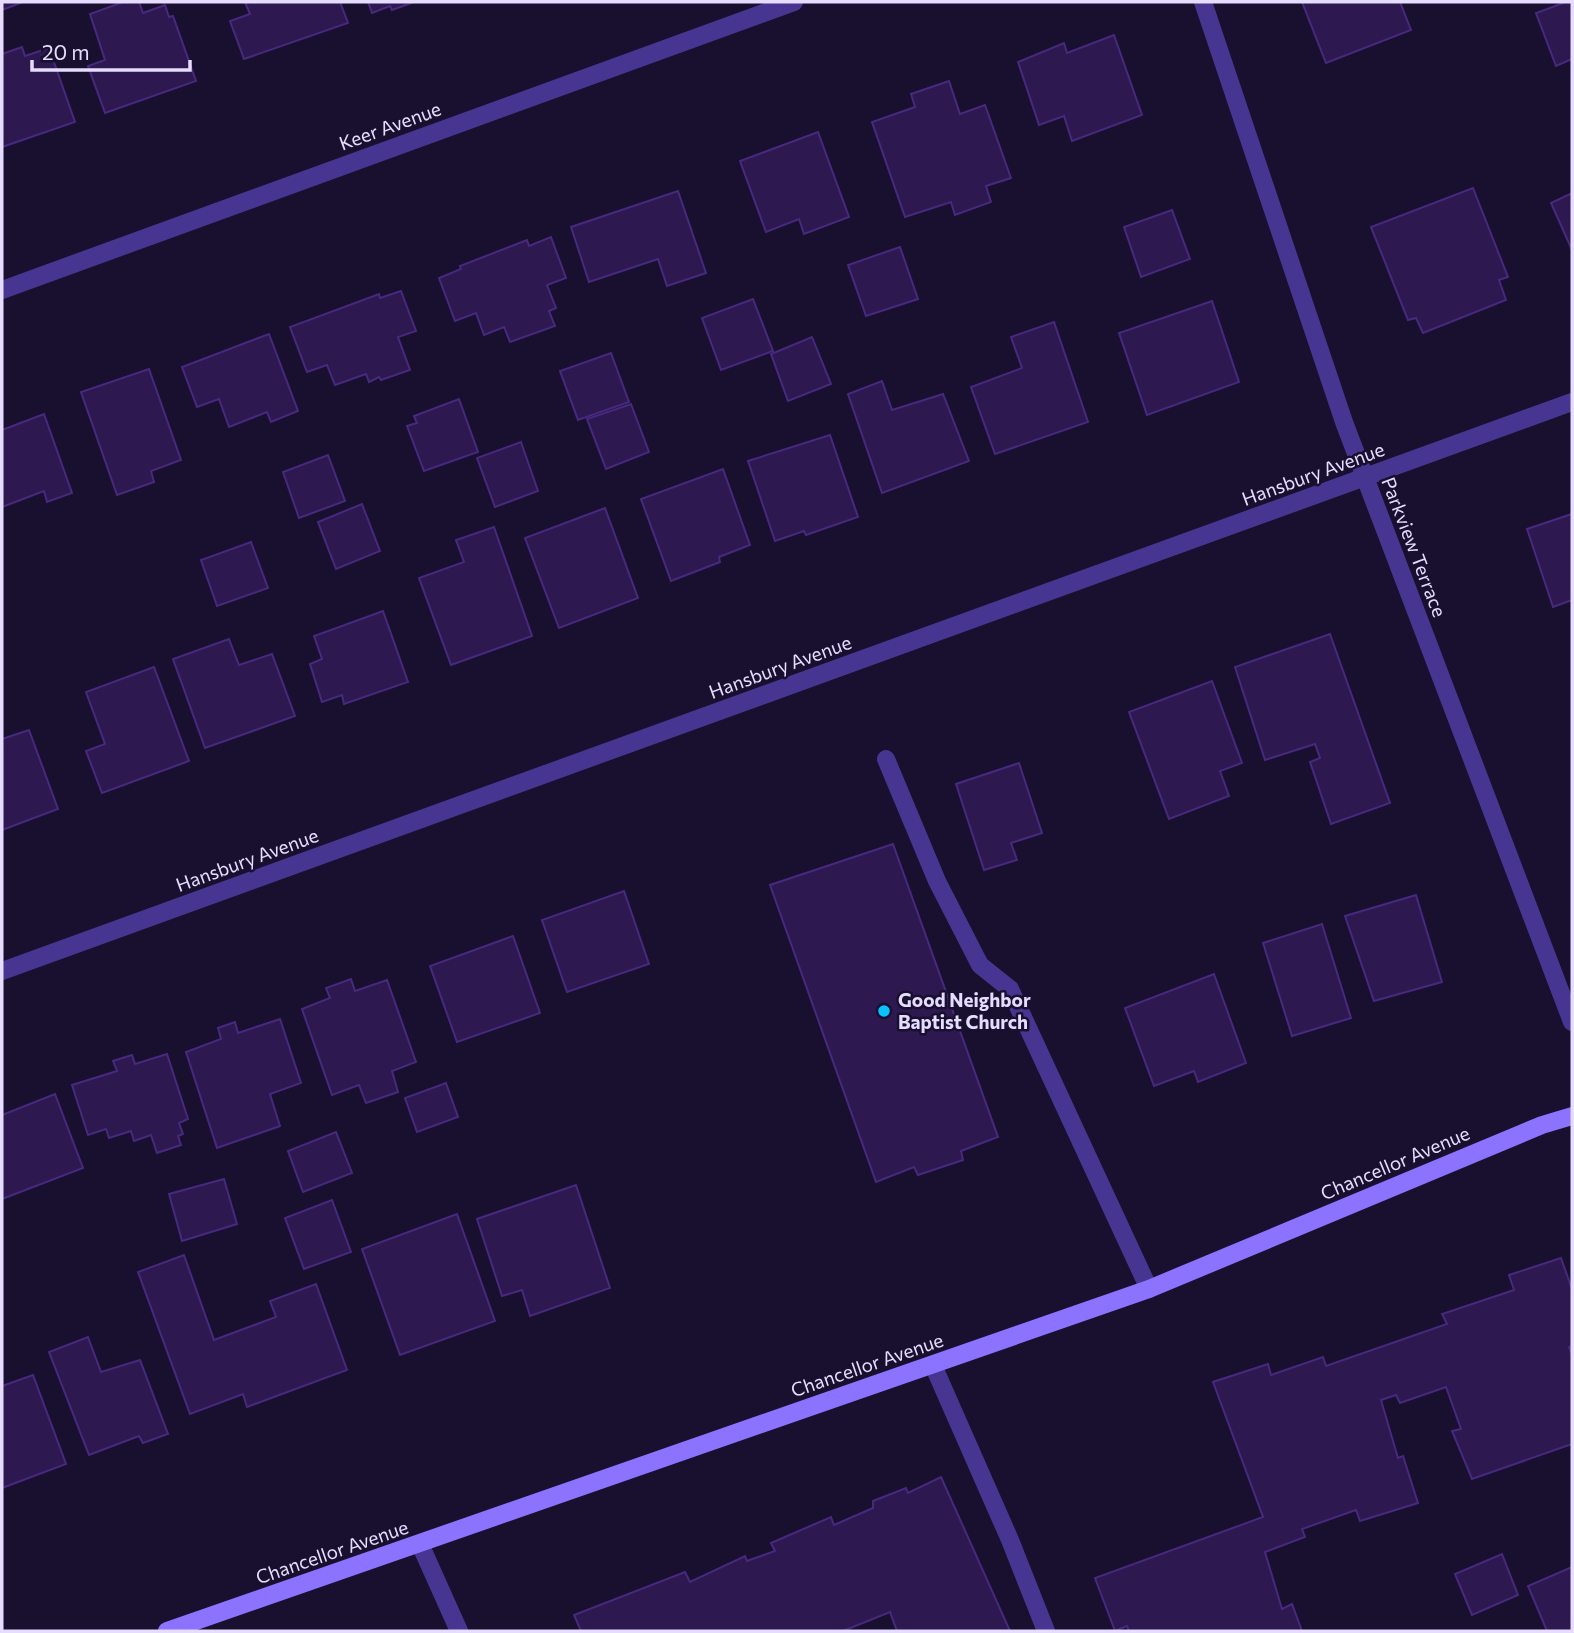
<svg xmlns="http://www.w3.org/2000/svg" width="1574" height="1633" font-family="Commissioner,sans-serif">
	<style>
		.building { fill: #2d1950; stroke: #47297f; stroke-width: 2 }
		.lines { fill: none; stroke-linecap: round; stroke-linejoin: round }
		.service { stroke: #473691; stroke-width: 18 }
		.minor { stroke: #473691; stroke-width: 18 }
		.secondary { stroke: #8b73ff; stroke-width: 18 }
		.poi-dot { fill: #08c1ff; stroke: #190f2e; stroke-width: 2.5 }
		.labels { text-anchor: middle; stroke-width: 5; stroke-linejoin: round; paint-order: stroke }
		.street-label { font-size: 19px; fill: #e5dcff; stroke: #190f2e }
		.poi-label { font-size: 19px; font-weight: bold; fill: #e5dcff; stroke: #190f2e; text-anchor: start }
	</style>
	<rect width="100%" height="100%" fill="#190f2e"/>
	<!-- building -->
	<g class="building">
		<polygon points="2,2 23,2 2,10"/>
		<polygon points="123,2 139,2 143,13 165,5 169,17 173,16 196,81 105,113 88,66 105,60 90,14"/>
		<polygon points="245,2 340,2 348,23 244,59 230,21 250,14"/>
		<polygon points="368,2 414,2 392,10 390,6 372,13"/>
		<polygon points="1302,2 1400,2 1411,30 1326,63"/>
		<polygon points="1566,2 1572,2 1572,59 1556,66 1536,13"/>
		<polygon points="1114,35 1142,115 1072,141 1064,116 1039,125 1018,62 1064,43 1067,53"/>
		<polygon points="22,47 25,56 49,48 75,122 2,147 2,54"/>
		<polygon points="949,81 960,114 985,105 1011,178 986,186 991,202 955,215 951,202 905,217 872,122 915,107 911,94"/>
		<polygon points="818,132 849,217 804,234 799,219 766,232 740,161"/>
		<polygon points="1473,188 1508,277 1499,280 1506,300 1423,333 1416,318 1408,320 1371,227"/>
		<polygon points="678,191 706,273 667,286 658,259 589,282 571,227"/>
		<polygon points="1572,193 1572,250 1551,203"/>
		<polygon points="1172,210 1190,259 1141,277 1124,227"/>
		<polygon points="551,237 566,278 547,285 556,308 549,311 555,326 510,342 504,327 484,335 476,313 455,321 439,278 461,269 460,266 527,240 529,246"/>
		<polygon points="900,247 918,299 866,316 848,265"/>
		<polygon points="401,291 416,331 398,337 410,370 381,380 379,377 369,382 366,374 335,385 327,365 307,372 290,327 379,294 380,298"/>
		<polygon points="753,299 773,351 721,370 702,318"/>
		<polygon points="1212,301 1239,382 1147,415 1119,333"/>
		<polygon points="1054,322 1088,422 995,454 971,387 1022,368 1011,337"/>
		<polygon points="269,334 298,411 271,422 267,412 229,427 219,399 197,407 182,367"/>
		<polygon points="812,337 831,384 788,401 771,354"/>
		<polygon points="611,353 629,402 578,420 560,371"/>
		<polygon points="149,369 181,460 151,471 154,482 117,495 81,392"/>
		<polygon points="882,381 892,410 943,394 969,461 882,493 848,394"/>
		<polygon points="459,399 478,452 424,471 407,426 417,423 414,416"/>
		<polygon points="631,404 649,452 606,469 587,419"/>
		<polygon points="44,414 72,493 47,502 44,491 2,507 2,430"/>
		<polygon points="830,435 858,517 806,535 804,531 775,541 748,461"/>
		<polygon points="521,442 538,491 495,507 477,458"/>
		<polygon points="328,455 345,501 299,518 283,472"/>
		<polygon points="723,469 750,545 719,557 720,562 671,581 641,499"/>
		<polygon points="362,504 380,551 336,569 318,522"/>
		<polygon points="605,508 638,598 559,628 525,538"/>
		<polygon points="1572,514 1572,600 1553,607 1527,529"/>
		<polygon points="494,527 532,636 451,665 419,578 464,562 456,540"/>
		<polygon points="251,542 268,588 217,606 201,560"/>
		<polygon points="383,611 408,682 344,704 342,695 322,702 310,664 322,659 314,636"/>
		<polygon points="1330,634 1390,803 1331,824 1310,762 1320,758 1315,744 1265,760 1235,667"/>
		<polygon points="229,639 239,665 272,654 295,716 205,748 173,659"/>
		<polygon points="154,667 189,761 102,793 86,751 105,744 86,692"/>
		<polygon points="1212,681 1242,763 1220,771 1229,796 1169,819 1129,712"/>
		<polygon points="29,730 58,809 2,830 2,739"/>
		<polygon points="1019,763 1042,833 1011,843 1017,860 984,870 956,784"/>
		<polygon points="893,844 998,1137 961,1151 963,1160 918,1175 914,1167 876,1182 770,885"/>
		<polygon points="624,891 649,964 567,992 542,920"/>
		<polygon points="1416,895 1442,982 1374,1001 1345,916"/>
		<polygon points="1322,924 1351,1018 1292,1036 1263,943"/>
		<polygon points="513,936 540,1013 457,1042 430,966"/>
		<polygon points="1214,974 1246,1063 1198,1082 1194,1071 1154,1086 1125,1008"/>
		<polygon points="351,979 355,991 387,980 416,1062 392,1071 398,1092 366,1103 359,1085 332,1095 302,1009 330,998 326,988"/>
		<polygon points="280,1019 301,1083 270,1094 280,1126 217,1148 186,1052 221,1039 218,1028 235,1022 238,1033"/>
		<polygon points="167,1054 188,1119 179,1123 183,1134 178,1136 181,1145 157,1153 151,1135 134,1141 131,1131 109,1138 106,1129 88,1135 72,1085 117,1071 113,1061 132,1055 135,1064"/>
		<polygon points="446,1083 458,1117 417,1132 405,1098"/>
		<polygon points="55,1094 83,1168 2,1199 2,1115"/>
		<polygon points="336,1132 352,1173 303,1192 288,1151"/>
		<polygon points="224,1179 237,1224 182,1241 169,1194"/>
		<polygon points="576,1185 610,1288 530,1316 522,1290 502,1296 477,1219"/>
		<polygon points="332,1200 351,1252 304,1269 285,1218"/>
		<polygon points="457,1214 495,1321 400,1355 362,1249"/>
		<polygon points="184,1255 214,1340 276,1317 270,1301 316,1284 347,1370 247,1407 243,1394 190,1414 138,1272"/>
		<polygon points="1561,1258 1572,1289 1572,1346 1569,1347 1572,1355 1572,1444 1472,1479 1452,1431 1461,1429 1446,1387 1400,1403 1396,1395 1381,1400 1398,1458 1403,1456 1418,1503 1360,1521 1356,1510 1302,1529 1305,1537 1265,1552 1282,1609 1292,1604 1302,1631 1129,1631 1127,1626 1115,1631 1095,1578 1263,1517 1213,1382 1268,1364 1271,1375 1323,1357 1326,1366 1447,1324 1442,1314 1514,1290 1509,1275"/>
		<polygon points="88,1337 101,1372 140,1360 168,1434 143,1443 139,1436 89,1455 49,1352"/>
		<polygon points="33,1375 66,1464 2,1488 2,1386"/>
		<polygon points="941,1477 1010,1631 897,1631 890,1612 843,1631 581,1631 574,1615 685,1572 690,1582 745,1556 747,1561 775,1551 771,1543 831,1517 834,1525 873,1508 873,1501 906,1488 908,1493"/>
		<polygon points="1502,1554 1518,1595 1472,1615 1455,1574"/>
		<polygon points="1572,1567 1572,1631 1547,1631 1528,1586"/>
	</g>
	<g class="lines">
		<!-- service -->
		<g class="service">
			<polyline points="886,759 937,881 980,965 1010,989 1149,1289"/>
			<polyline points="933,1365 1010,1540 1046,1631"/>
		</g>
		<!-- minor -->
		<g class="minor">
			<polyline points="1203,2 1344,422 1572,1022"/>
			<polyline points="2,290 794,2"/>
			<polyline points="2,971 1572,402"/>
			<polyline points="420,1544 459,1631"/>
		</g>
		<!-- secondary -->
		<polyline class="secondary" points="167,1631 1149,1289 1542,1125 1572,1116"/>
	</g>
	<!-- markers -->
	<circle class="poi-dot" cx="884" cy="1011" r="7"/>
	<g class="labels">
		<!-- street labels -->
		<g class="street-label">
			<text transform="translate(390 126) rotate(-20)" y="7">Keer Avenue</text>
			<text transform="translate(1313 474) rotate(-20)" y="7">Hansbury Avenue</text>
			<text transform="translate(1414 547) rotate(69)" y="7">Parkview Terrace</text>
			<text transform="translate(780 667) rotate(-20)" y="7">Hansbury Avenue</text>
			<text transform="translate(247 860) rotate(-20)" y="7">Hansbury Avenue</text>
			<text transform="translate(1395 1163) rotate(-23)" y="7">Chancellor Avenue</text>
			<text transform="translate(867 1365) rotate(-19)" y="7">Chancellor Avenue</text>
			<text transform="translate(332 1552) rotate(-19)" y="7">Chancellor Avenue</text>
		</g>
		<!-- poi labels -->
		<g class="poi-label">
			<text x="898" y="1007">Good Neighbor<tspan x="898" dy="22">Baptist Church</tspan></text>
		</g>
	</g>
	<!-- border -->
	<rect width="1574" height="1633" fill="none" stroke="#e5dcff" stroke-width="7"/>
	<!-- scale -->
	<path d="M32 60v10h158v-10" fill="none" stroke="#e5dcff" stroke-width="3.5"/>
	<text x="42" y="60" font-size="21" fill="#e5dcff" stroke="#190f2e" stroke-width="5" paint-order="stroke">20 m</text>
</svg>
